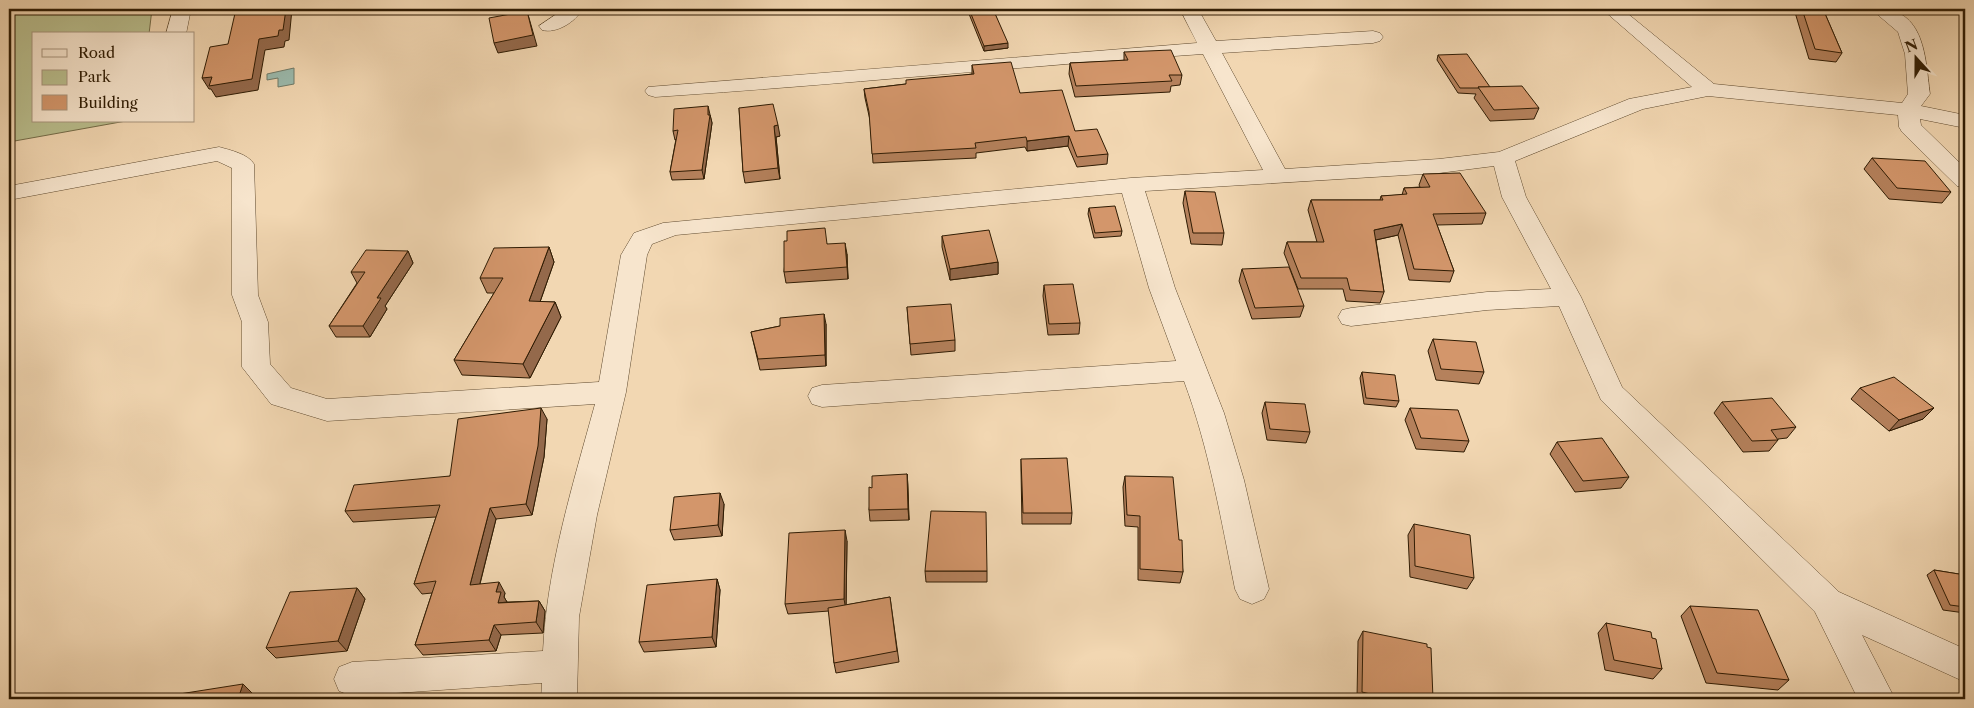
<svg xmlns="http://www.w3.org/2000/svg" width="1974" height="708" font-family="'Libre Caslon Text',serif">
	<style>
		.green { fill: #b9be8d; stroke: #746c48 }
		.water { fill: #9bbaad; stroke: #6f7a69 }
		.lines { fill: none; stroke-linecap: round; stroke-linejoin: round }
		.minor-casing { stroke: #5f4a2f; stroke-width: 1 }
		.minor { fill: #f7e5cd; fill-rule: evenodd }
		.wall { fill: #b5815c; stroke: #2e1b03 }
		.shaded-wall { fill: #94694b; stroke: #2e1b03 }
		.building { fill: #d3966b; stroke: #2e1b03 }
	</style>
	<rect width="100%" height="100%" fill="#f2d7b2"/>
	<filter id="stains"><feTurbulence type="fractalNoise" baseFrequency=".004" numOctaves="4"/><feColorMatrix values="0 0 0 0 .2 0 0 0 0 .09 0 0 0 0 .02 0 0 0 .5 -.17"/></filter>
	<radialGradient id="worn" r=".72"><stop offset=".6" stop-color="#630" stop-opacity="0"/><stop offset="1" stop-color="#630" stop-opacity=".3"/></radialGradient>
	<!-- green -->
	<polygon class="green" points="9,9 152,9 149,34 34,34 34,121 126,121 9,142"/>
	<!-- water -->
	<polygon class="water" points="294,68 294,84 278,87 278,78 267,80 267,74"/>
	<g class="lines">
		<defs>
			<g id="minor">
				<polygon points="173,9 191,9 186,34 166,34"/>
				<path d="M564,9H582C576,22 556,34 542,30L539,26Z"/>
				<path d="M1180,9H1198L1216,41L1373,31L1380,33L1383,37L1380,41L1373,43L1222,53L1285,169L1439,159L1499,152L1629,99L1692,87L1602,9H1622L1714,84L1902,103L1908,94L1905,54L1898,32L1871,9C1924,5 1925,53 1930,94L1921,106L1965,115V128L1920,119L1921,125L1965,168V188L1957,186L1902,132L1899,127L1898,115L1708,96L1643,109L1515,161L1526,197L1581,297L1622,387L1839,592L1965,649V682L1862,635L1895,699H1858L1815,612L1601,400L1559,306L1487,310L1351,326L1342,324L1338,317L1342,310L1351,308L1487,292L1551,289L1502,197L1494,166L1439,173L1145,191L1175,288L1224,413L1244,480L1269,589L1264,599L1252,604L1240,599L1235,589C1221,519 1209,448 1184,381L822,407L812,404L808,396L812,388L822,385L1176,361L1149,288L1122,193L676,235L652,244L647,255L626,392L597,515L579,617L577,699H541L542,683L352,696L339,691L334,679L339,667L352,662L543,651C547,567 573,484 595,404L327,421L271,404L242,367V322L232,295V168L217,161L9,200V186L219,147C230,150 248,154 254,164L258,295L268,322L270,364L291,388L327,399L599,382L621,255L634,233L663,223L1131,178L1263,170L1203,54C1020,66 838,85 655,97L648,95L645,91L648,87L1197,43Z"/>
			</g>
		</defs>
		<!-- minor casing -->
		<use href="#minor" class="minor-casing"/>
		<!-- minor -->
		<use href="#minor" class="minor"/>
	</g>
	<!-- wall -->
	<g class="wall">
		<polygon points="967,9 993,9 1008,48 984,51"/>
		<polygon points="1794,9 1823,9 1842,53 1836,62 1809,59"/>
		<polygon points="1124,52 1182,75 1180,85 1171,86 1170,92 1075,97 1069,74 1070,63 1124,61"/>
		<polygon points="1438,55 1490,87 1539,108 1534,119 1490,121 1474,98 1476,94 1458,93 1437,60"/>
		<polygon points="972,65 1020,93 1108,154 1107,164 1077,167 1068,146 1027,151 1025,147 976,153 976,158 873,163 870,120 865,98 864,89 906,84 972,74"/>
		<polygon points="739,108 780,136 776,137 780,179 745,183 743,172"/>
		<polygon points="710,115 712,123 704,179 672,180 670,172 676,139 675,140 673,131"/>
		<polygon points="1872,158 1951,192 1942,203 1889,199 1864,169"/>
		<polygon points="1423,174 1486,213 1482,224 1437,225 1454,271 1450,282 1409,280 1398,235 1376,240 1384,292 1380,303 1346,301 1343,289 1298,289 1284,253 1287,242 1317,242 1308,210 1311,200 1380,200 1381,196 1402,195 1404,188 1420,187 1419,185"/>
		<polygon points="1185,191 1224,233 1222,245 1191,244 1183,203"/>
		<polygon points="1089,208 1122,231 1121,236 1094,238 1088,214"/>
		<polygon points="942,236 998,262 998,274 950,280 942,247"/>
		<polygon points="787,241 827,244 847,254 848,279 786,283 784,272"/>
		<polygon points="549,247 554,262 540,302 555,302 561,317 530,378 462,375 454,360 494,293 487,293 480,278"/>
		<polygon points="408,251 413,263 385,306 387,309 370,337 336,337 329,326 357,283 351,272"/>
		<polygon points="1242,269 1304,306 1300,317 1252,319 1239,281"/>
		<polygon points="1044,285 1080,323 1079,334 1048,335 1043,296"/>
		<polygon points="907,307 955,340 955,351 911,355"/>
		<polygon points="826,324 826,366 760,370 751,332 780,326"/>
		<polygon points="1433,339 1484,372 1479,384 1436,380 1428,351"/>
		<polygon points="1362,372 1399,401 1396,407 1364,404 1360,378"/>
		<polygon points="1860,388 1923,419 1889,431 1851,399"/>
		<polygon points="1265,402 1310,432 1306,443 1267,440 1262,413"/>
		<polygon points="1722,402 1796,427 1787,438 1778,439 1778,440 1769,451 1743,452 1714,413"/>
		<polygon points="1410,408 1469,441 1464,452 1416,449 1405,420"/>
		<polygon points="547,419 544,457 532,515 496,519 480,584 505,593 504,597 507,602 539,601 545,611 543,633 501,635 496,651 423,655 415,645 432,593 422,594 414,584 436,517 353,522 345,511 450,476"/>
		<polygon points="1557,442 1629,477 1621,488 1575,492 1550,454"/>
		<polygon points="1021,459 1072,513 1071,524 1022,524 1021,470"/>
		<polygon points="907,474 909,520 870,521 869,510 872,488"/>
		<polygon points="1125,476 1179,540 1183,572 1180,583 1138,580 1138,527 1125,526 1123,487"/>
		<polygon points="724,504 722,536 674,540 670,530"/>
		<polygon points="1414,524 1474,578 1467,589 1410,577 1408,535"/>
		<polygon points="847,541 846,605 890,597 899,662 836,673 834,663 829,611 788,614 785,604"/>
		<polygon points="1934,570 1965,575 1965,613 1943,610 1927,575"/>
		<polygon points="925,571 987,571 987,582 926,582"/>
		<polygon points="717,579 720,590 716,647 644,652 639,642"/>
		<polygon points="357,588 365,599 347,651 276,658 266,648"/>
		<polygon points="1690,606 1789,680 1778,690 1706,683 1681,616"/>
		<polygon points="1606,623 1652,638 1662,669 1653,679 1605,670 1598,633"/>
		<polygon points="1363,631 1433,699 1357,699 1358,641"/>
	</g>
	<!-- shaded-wall -->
	<g class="shaded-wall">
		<polygon points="286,9 292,9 289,40 285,41 284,47 265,50 258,90 216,97 211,89 209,89 202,78 259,39"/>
		<polygon points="527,11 537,46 498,53 494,43"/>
		<polygon points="1008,43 1008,48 984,51 984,46"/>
		<polygon points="708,106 712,123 704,179 702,170"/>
		<polygon points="778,125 780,136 776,137 780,179 778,168 774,126"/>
		<polygon points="1069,136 1068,146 1027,151 1027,141"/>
		<polygon points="1402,224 1398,235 1371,241 1374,230"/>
		<polygon points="845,243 847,254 848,279"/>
		<polygon points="549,247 554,262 535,316 529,301"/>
		<polygon points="408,251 413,263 385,306 387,309 370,337 363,326 377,298"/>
		<polygon points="998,262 998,274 950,280 950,269"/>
		<polygon points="555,302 561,317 530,378 523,364"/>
		<polygon points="824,314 826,324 826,366 825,355"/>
		<polygon points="541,408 547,419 544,457 532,515 526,504"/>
		<polygon points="1934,408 1923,419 1889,431 1899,420"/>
		<polygon points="907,474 908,485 909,520 908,509"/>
		<polygon points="720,493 724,504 722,536 718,525"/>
		<polygon points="490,508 496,519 477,595 470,585"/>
		<polygon points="845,530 847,541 846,610 844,599"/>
		<polygon points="717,579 720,590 716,647 712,637"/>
		<polygon points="499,582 505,593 504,597 507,602 498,603 496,592"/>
		<polygon points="357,588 365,599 347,651 338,641"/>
		<polygon points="539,601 545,611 543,633 536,622"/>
		<polygon points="494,625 501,635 496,651 489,640"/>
		<polygon points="243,684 253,694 252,699 238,699"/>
	</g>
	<!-- building -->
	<g class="building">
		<polygon points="236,9 286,9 283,30 279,30 278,36 259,39 252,79 209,86 212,77 202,78 210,47 228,44"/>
		<polygon points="969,9 993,9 1008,43 984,46"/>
		<polygon points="1802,9 1823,9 1842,53 1815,49"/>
		<polygon points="527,11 533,35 494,43 489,18"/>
		<polygon points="1171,50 1182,75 1169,75 1172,81 1076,86 1070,63 1128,60 1124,52"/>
		<polygon points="1467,54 1490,87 1478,87 1479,88 1460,88 1438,55"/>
		<polygon points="1011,62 1020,93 1062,90 1075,131 1097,129 1108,154 1077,157 1069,136 1027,141 1026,137 975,143 976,148 872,154 869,112 864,89 906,84 906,80 974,74 972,65"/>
		<polygon points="1522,86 1539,108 1494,110 1478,87"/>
		<polygon points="773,104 778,125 774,126 778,168 743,172 739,108"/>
		<polygon points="708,106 708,115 710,115 702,170 670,172 678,130 673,131 674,109"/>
		<polygon points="1872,158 1925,161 1951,192 1897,188"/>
		<polygon points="1460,173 1486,213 1433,214 1454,271 1414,269 1402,224 1374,230 1384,292 1350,290 1347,278 1301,278 1287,242 1324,242 1311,200 1383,200 1381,196 1407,194 1404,188 1430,187 1423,174"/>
		<polygon points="1185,191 1215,192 1224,233 1193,233"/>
		<polygon points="1115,206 1122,231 1095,233 1089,208"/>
		<polygon points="825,228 827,244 845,243 847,267 784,272 784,241 787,241 787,231"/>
		<polygon points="989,230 998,262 950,269 942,236"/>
		<polygon points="549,247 529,301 555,302 523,364 454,360 503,278 480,278 494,248"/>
		<polygon points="366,250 408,251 377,298 381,298 363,326 329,326 365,272 351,272"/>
		<polygon points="1289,267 1304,306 1255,308 1242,269"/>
		<polygon points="1073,284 1080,323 1049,324 1044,285"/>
		<polygon points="951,304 955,340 910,344 907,307"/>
		<polygon points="824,314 825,355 758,359 751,332 780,326 780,318"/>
		<polygon points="1433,339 1476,342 1484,372 1441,369"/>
		<polygon points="1362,372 1395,375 1399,401 1366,398"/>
		<polygon points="1894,377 1934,408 1899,420 1860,388"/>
		<polygon points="1772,398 1796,427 1771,430 1778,440 1752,441 1722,402"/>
		<polygon points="1265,402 1305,404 1310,432 1270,429"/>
		<polygon points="541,408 538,446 526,504 490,508 470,585 499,582 496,592 501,592 498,603 539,601 536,622 494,625 489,640 415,645 436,581 414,584 440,505 345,511 354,485 450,476 458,419"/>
		<polygon points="1410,408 1458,410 1469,441 1421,438"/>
		<polygon points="1602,438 1629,477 1583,481 1557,442"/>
		<polygon points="1067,458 1072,513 1023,513 1021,459"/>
		<polygon points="907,474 908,509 869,510 869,487 872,488 872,476"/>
		<polygon points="1125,476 1173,477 1179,540 1182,540 1183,572 1140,569 1140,516 1127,515"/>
		<polygon points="720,493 718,525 670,530 674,497"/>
		<polygon points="931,511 986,512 987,571 925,571"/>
		<polygon points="1414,524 1470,535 1474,578 1415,566"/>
		<polygon points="845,530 844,599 785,604 789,533"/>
		<polygon points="1934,570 1965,575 1965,607 1950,605"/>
		<polygon points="717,579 712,637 639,642 647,585"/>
		<polygon points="357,588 338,641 266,648 290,592"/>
		<polygon points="890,597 897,651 834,663 828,608"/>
		<polygon points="1690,606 1758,610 1789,680 1717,673"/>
		<polygon points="1606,623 1651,632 1652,638 1656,639 1662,669 1614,660"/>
		<polygon points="1363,631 1427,644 1427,647 1431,648 1433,699 1391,699 1362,692"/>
		<polygon points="243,684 238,699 172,699 173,695"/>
	</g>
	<!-- margin -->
	<rect width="1974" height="708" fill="none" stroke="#f2d7b2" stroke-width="30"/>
	<rect x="10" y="10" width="1954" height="688" fill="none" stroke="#2e1b03" stroke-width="2.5"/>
	<rect x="15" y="15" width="1944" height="678" fill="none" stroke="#2e1b03"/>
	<!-- legend -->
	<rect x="32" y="32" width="162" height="90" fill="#f7e5cd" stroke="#a7947c"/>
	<rect x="42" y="49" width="25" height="8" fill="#f7e5cd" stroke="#a7947c"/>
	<text x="78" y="58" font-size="15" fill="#2e1b03">Road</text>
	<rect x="42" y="70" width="25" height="15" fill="#b9be8d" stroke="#a7947c"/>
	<text x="78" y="82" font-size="15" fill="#2e1b03">Park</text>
	<rect x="42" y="95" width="25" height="15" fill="#d3966b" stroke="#a7947c"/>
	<text x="78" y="108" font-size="15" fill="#2e1b03">Building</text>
	<!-- north arrow -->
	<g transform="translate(1916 58) rotate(339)" stroke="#f7e5cd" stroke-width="4" paint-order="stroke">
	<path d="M0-4L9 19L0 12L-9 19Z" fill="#2e1b03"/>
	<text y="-8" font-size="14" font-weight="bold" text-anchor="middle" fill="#2e1b03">N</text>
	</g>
	<rect width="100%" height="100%" filter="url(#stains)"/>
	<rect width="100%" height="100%" fill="url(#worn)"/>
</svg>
